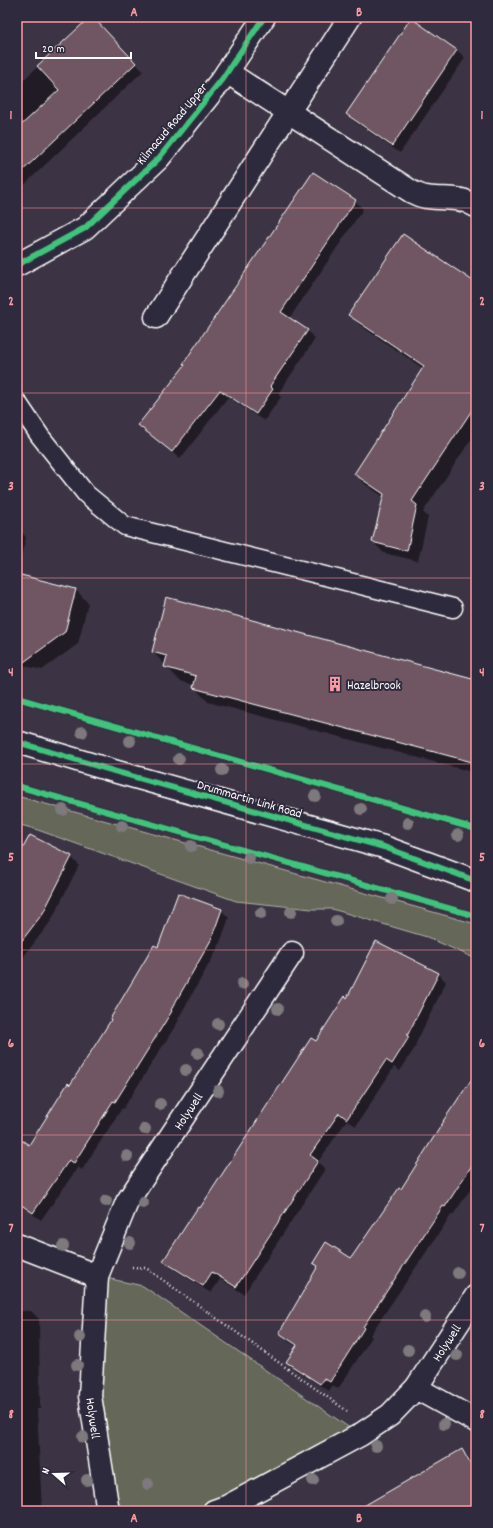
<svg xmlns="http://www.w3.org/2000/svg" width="493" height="1528" font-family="Dekko,sans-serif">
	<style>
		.green { fill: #656758; stroke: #b2b3ac }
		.shadow { fill: #0007 }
		.building { fill: #6f5762; stroke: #fff }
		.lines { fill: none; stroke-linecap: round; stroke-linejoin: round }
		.service-casing { stroke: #fff; stroke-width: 21 }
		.minor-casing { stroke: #fff; stroke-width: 25 }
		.tertiary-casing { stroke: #fff; stroke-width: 25 }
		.secondary-casing { stroke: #fff; stroke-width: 25 }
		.path { stroke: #fff; stroke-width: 2.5; stroke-dasharray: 1 3; stroke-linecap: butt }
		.service { stroke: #2f2a3d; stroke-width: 18 }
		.minor { stroke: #2f2a3d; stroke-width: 22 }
		.tertiary { stroke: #2f2a3d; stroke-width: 22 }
		.secondary { stroke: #2f2a3d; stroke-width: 22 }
		.cycleway-casing { stroke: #2f2a3d; stroke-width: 8 }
		.cycleway { stroke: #40c37c; stroke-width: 6 }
		.tree { fill: #7d797d }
		.grid { fill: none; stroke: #ff9aa2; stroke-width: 1; stroke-opacity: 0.55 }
		.labels { text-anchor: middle; stroke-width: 4; stroke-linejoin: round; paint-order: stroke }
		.street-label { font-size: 13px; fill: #fff; stroke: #2f2a3d }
		.poi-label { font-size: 13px; fill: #fff; stroke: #2f2a3d; text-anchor: start }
		.neatline { fill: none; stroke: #ff9aa2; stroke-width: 1.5 }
		.grid-label { font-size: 13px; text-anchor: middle; font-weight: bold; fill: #ff9aa2 }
	</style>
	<rect width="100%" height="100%" fill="#3c3344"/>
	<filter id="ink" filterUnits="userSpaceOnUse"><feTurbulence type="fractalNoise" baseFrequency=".025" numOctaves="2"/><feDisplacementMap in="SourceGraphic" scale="8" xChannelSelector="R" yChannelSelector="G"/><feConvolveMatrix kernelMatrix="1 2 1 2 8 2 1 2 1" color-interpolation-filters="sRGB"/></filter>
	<g filter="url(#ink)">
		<!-- green -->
		<g class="green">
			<polygon points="17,796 476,924 476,959 427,937 332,909 312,909 236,901 35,829 17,824"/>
			<polygon points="97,1276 143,1286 360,1435 214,1511 108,1511 90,1396"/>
		</g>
		<!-- shadow -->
		<g class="shadow">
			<polygon points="91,17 143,71 22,187 24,190 17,197 17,86"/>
			<polygon points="457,50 465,58 400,153 355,122 347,114"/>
			<polygon points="314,173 355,201 363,209 289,319 308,331 315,339 278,394 281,397 264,421 228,397 180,459 140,425 186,366"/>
			<polygon points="476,285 476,432 423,512 428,517 418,561 384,553 373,542 384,497 366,485 355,474 424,369 361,326 350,315"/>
			<polygon points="17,528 26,537 17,572"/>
			<polygon points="17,575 76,590 88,603 78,644 42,670 17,664"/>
			<polygon points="153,652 476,681 476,773 208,702 194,687 195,685 180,681"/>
			<polygon points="71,857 79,865 51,921 17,965 17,861"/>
			<polygon points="221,910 229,918 218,948 178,1019 179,1020 123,1109 122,1108 82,1170 78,1167 41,1220 17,1203 17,1155 29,1146 70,1086"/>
			<polygon points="376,943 439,974 446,982 415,1045 416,1046 400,1071 394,1067 356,1126 347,1120 318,1162 325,1169 244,1294 220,1279 211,1293 172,1268 165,1260 348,999"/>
			<polygon points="476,1074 476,1181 453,1215 452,1214 370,1335 372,1337 338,1389 333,1385 329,1391 296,1370 288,1362 297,1347 288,1341 280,1333 319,1267 314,1263 351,1260 401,1190"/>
			<polygon points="17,1311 31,1311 39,1319 40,1409 37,1409 42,1511 17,1511"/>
			<polygon points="462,1451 470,1459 476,1470 476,1508 471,1511 358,1511"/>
		</g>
		<!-- building -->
		<g class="building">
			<polygon points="90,17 93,17 136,63 17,176 17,129 59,90 37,66"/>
			<polygon points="411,18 457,50 392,146 346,114"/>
			<polygon points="313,172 356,200 281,312 308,330 270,386 273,389 256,414 220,390 172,452 138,425 185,365 183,364"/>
			<polygon points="403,234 476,283 476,404 412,501 417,505 407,551 372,542 384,494 354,474 424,366 348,315"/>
			<polygon points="17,574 76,589 65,632 17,667"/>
			<polygon points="166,597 476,680 476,763 193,688 196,676 164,667 167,656 152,652"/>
			<polygon points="30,835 72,856 43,913 17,947 17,859"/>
			<polygon points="178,893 222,909 211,940 171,1010 172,1011 115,1102 113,1101 74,1163 69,1160 33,1213 17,1202 17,1137 29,1145 68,1083 70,1085 111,1020 110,1019 154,945 158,947"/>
			<polygon points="376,941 439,973 407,1036 409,1037 392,1064 386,1060 347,1119 339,1113 310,1155 318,1161 236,1287 212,1272 203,1286 163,1261 198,1207 200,1208 311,1038 316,1041 345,996 347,998"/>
			<polygon points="476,1073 476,1159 445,1207 443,1206 363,1327 364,1328 330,1382 324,1378 320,1384 286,1362 297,1345 279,1333 318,1266 313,1263 326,1242 351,1258 399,1188 401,1189 444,1121 443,1121"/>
			<polygon points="462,1449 476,1474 476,1511 355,1511"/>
		</g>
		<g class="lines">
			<defs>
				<polyline id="service" points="17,402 40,436 86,494 125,526 453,608"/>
				<g id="minor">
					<path d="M227,72L412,192C417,194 422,197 427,197C446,200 458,195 476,206"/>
					<polyline points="156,317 350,17"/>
					<polyline points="17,1245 97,1276"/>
					<polyline points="416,1388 476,1421"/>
					<path id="s1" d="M108,1511L90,1396L97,1276L127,1202L292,953"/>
					<path id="s2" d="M214,1511L228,1506L360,1435L390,1415L416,1388L476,1296"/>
				</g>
				<polyline id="tertiary" points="17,265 85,228 159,158 223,78 264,17"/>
				<polyline id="secondary" points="17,742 117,772 384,847 476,881"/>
			</defs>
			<!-- service casing -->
			<use href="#service" class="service-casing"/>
			<!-- minor casing -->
			<use href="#minor" class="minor-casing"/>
			<!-- tertiary casing -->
			<use href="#tertiary" class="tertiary-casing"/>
			<!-- secondary casing -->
			<use href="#secondary" class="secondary-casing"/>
			<!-- path -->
			<polyline class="path" points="132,1267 146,1268 347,1411"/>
			<!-- service -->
			<use href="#service" class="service"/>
			<!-- minor -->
			<use href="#minor" class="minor"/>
			<!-- tertiary -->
			<use href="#tertiary" class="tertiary"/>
			<!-- secondary -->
			<use href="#secondary" class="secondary"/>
			<defs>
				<g id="cycleway">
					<polyline points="17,265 85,228 159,158 223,78 264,17"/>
					<polyline points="17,698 476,829"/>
					<polyline points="17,742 117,772 384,847 476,881"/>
					<polyline points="17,786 476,916"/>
				</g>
			</defs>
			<!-- cycleway casing -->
			<use href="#cycleway" class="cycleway-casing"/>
			<!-- cycleway -->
			<use href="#cycleway" class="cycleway"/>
		</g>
		<!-- trees -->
		<g class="tree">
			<circle cx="82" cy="732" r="6"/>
			<circle cx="130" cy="741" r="6"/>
			<circle cx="179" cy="759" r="6"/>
			<circle cx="222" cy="770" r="6"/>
			<circle cx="315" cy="796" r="6"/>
			<circle cx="361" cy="809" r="6"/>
			<circle cx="63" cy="810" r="6"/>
			<circle cx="408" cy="823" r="6"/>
			<circle cx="122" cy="826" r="6"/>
			<circle cx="458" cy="835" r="6"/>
			<circle cx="191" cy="846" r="6"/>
			<circle cx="249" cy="858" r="6"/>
			<circle cx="392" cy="899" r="6"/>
			<circle cx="291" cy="912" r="6"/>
			<circle cx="261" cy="913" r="6"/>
			<circle cx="336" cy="921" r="6"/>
			<circle cx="242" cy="984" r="6"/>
			<circle cx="278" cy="1009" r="6"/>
			<circle cx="218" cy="1024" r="6"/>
			<circle cx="198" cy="1053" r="6"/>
			<circle cx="186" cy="1070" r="6"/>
			<circle cx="218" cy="1091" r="6"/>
			<circle cx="160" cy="1104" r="6"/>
			<circle cx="145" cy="1129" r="6"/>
			<circle cx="127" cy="1156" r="6"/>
			<circle cx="106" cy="1201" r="6"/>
			<circle cx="143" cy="1203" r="6"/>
			<circle cx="130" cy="1243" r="6"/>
			<circle cx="63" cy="1246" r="6"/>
			<circle cx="458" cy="1273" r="6"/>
			<circle cx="425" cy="1317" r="6"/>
			<circle cx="80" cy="1337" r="6"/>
			<circle cx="408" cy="1350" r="6"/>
			<circle cx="457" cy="1355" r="6"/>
			<circle cx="77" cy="1365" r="6"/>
			<circle cx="444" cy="1424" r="6"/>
			<circle cx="83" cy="1437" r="6"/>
			<circle cx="376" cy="1446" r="6"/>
			<circle cx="87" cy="1480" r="6"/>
			<circle cx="313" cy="1480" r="6"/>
			<circle cx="148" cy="1484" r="6"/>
		</g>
	</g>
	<!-- grid -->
	<path class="grid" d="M246,17V1511M17,208H476M17,393H476M17,578H476M17,764H476M17,950H476M17,1135H476M17,1320H476"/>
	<!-- icons -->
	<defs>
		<symbol id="building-bare" viewBox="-9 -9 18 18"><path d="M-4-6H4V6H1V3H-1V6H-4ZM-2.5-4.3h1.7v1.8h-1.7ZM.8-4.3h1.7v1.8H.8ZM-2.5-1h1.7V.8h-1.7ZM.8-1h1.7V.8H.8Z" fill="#ff9aa2" stroke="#2f2a3d" stroke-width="2.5" paint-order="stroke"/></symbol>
	</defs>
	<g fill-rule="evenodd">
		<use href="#building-bare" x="324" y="673" width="22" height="22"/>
	</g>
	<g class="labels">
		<!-- street labels -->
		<g class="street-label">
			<text transform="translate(171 123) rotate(-50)" y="5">Kilmacud Road Upper</text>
			<text transform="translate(250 798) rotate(16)" y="5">Drummartin Link Road</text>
			<text dy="5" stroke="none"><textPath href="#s1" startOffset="426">Holywell</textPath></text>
			<text dy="5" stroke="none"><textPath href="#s2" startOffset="293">Holywell</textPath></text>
			<text transform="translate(94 1418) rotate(82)" y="5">Holywell</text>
		</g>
		<!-- poi labels -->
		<g class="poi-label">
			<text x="347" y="689">Hazelbrook</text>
		</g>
	</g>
	<!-- margin -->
	<rect width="493" height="1528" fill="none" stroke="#2f2a3d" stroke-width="44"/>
	<!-- north arrow -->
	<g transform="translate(54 1474) rotate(290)" stroke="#2f2a3d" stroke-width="3" paint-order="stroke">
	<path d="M0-3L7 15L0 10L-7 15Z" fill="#ffffff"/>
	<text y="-6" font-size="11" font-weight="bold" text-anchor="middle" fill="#ffffff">N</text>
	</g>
	<!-- scale -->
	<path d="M36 52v6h95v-6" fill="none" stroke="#ffffff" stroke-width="2"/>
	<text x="42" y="52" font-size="12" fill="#ffffff" stroke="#2f2a3d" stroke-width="3" paint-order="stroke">20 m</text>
	<rect x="22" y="22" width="449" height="1484" class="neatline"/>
	<g class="grid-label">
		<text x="134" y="16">A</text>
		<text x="359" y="16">B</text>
		<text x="11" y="119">1</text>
		<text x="482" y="119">1</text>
		<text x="11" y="305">2</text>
		<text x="482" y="305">2</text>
		<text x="11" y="490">3</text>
		<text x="482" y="490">3</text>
		<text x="11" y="676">4</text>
		<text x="482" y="676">4</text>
		<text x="11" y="861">5</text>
		<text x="482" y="861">5</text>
		<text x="11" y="1047">6</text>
		<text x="482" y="1047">6</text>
		<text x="11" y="1232">7</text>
		<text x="482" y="1232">7</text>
		<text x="11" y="1418">8</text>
		<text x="482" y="1418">8</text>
		<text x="134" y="1522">A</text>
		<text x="359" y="1522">B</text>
	</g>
</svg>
